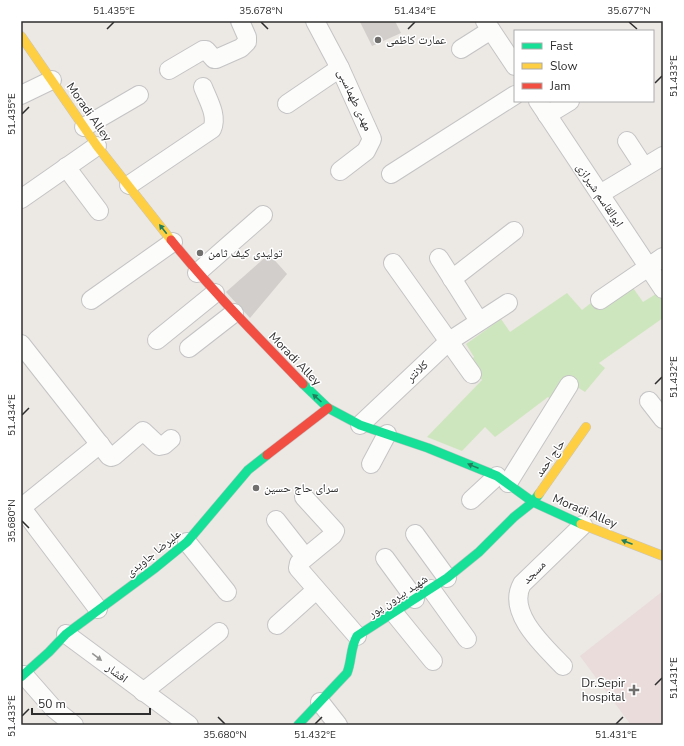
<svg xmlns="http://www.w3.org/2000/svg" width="684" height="746" font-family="'Nunito Sans','Noto Naskh Arabic',sans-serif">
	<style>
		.medical { fill: #e9dcdb }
		.green { fill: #cee6be }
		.building { fill: #d1cecb }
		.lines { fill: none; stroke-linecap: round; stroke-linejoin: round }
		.street-casing { stroke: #c5c4c5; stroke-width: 20 }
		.fast-casing { stroke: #c5c4c5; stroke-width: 10 }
		.slow-casing { stroke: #c5c4c5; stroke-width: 10 }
		.jam-casing { stroke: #c5c4c5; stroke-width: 10 }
		.street { stroke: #fcfcfb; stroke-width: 18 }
		.fast { stroke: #16e098; stroke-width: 9 }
		.slow { stroke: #ffcf43; stroke-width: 9 }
		.jam { stroke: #f24e42; stroke-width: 9 }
		.oneway { fill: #237e5e }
		.oneway2 { fill: #959594 }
		.ticks { fill: none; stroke: #2e2e2e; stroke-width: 1.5 }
		.poi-dot { fill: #706f6e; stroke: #fff; stroke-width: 1.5 }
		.labels { text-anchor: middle; stroke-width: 3; stroke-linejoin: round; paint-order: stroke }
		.poi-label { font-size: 12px; fill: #2e2e2e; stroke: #fff; text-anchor: start }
		.street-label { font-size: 12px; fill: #2e2e2e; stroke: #fff }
		.neatline { fill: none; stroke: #2e2e2e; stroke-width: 1.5 }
		.ticks-label { font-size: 10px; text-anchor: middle; fill: #2e2e2e }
	</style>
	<rect width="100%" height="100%" fill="#ece8e4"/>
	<!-- medical -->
	<polygon class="medical" points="663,591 663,725 631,725 580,656"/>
	<!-- green -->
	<polygon class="green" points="631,285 643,302 659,292 663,299 663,318 599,363 605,368 585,392 568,381 555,402 548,397 495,437 485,427 462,451 427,437 482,380 468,362 474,357 466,344 501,319 510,332 567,293 582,310 596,299"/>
	<!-- building -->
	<g class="building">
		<polygon points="362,21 395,21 401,33 372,46 360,22"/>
		<polygon points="269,254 287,274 250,318 226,292"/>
	</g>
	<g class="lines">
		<defs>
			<g id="street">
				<polyline points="315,21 340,68 372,139 366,151 340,171"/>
				<polyline points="485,21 515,66"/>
				<polyline points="461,49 491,30"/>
				<polyline points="169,70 203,50 206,50 214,59 216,59 241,48 247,42 247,37 240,21"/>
				<polyline points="21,95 52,80"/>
				<polyline points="538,101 663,289"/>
				<polyline points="287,104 340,68"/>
				<polyline points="547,115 570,101"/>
				<polyline points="84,127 139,95"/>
				<polyline points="627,141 644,167"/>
				<polyline points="66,167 99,211"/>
				<polyline points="391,174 515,95"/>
				<path d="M129,185L212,129C218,116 208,100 203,87"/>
				<polyline points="600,194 663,156"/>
				<polyline points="21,199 97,146"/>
				<polyline points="439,258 479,321"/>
				<polyline points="393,263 472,374"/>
				<polyline points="197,273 263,215"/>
				<polyline points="452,279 514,231"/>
				<polyline points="91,300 173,242"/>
				<polyline points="600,300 663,257"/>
				<polyline points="157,340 215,293"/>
				<polyline points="21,344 109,456 111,457 114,456 143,431 159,446 164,445 171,439"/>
				<polyline points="189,348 234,313"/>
				<polyline points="649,401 663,419"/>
				<polyline points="360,425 448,342 508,303"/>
				<polyline points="371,464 387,434"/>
				<polyline points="508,483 569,385"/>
				<polyline points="304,497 335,531 333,535 299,563 298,568 357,636"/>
				<polyline points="471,500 497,476"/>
				<polyline points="21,507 98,609"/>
				<polyline points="21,508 100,444"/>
				<polyline points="276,520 305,557"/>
				<polyline points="415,534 447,578"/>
				<polyline points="187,542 227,592"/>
				<polyline points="385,558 415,599"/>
				<polyline points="431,589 467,639"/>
				<polyline points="394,613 433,661"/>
				<polyline points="277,625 316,590"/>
				<polyline points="66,634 189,725"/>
				<path d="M563,666C545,647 506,613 522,584L583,525"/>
				<polyline points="24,675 53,708 74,725"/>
				<polyline points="143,692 219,632"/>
				<polyline points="320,702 338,725"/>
			</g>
			<g id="fast">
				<polyline points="303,384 328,408 360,425 428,448 497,476 533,502 581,524"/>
				<polyline points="21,677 49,652 66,634 154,569 187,542 248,470 267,455"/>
				<path d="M298,725L347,673C352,661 350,648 357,636L447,578L479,552L514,517L533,502L539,494"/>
			</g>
			<g id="slow">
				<polyline points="21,36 97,146 171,240"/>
				<polyline points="539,494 586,427"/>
				<polyline points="581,524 663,556"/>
			</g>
			<g id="jam">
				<path d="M171,240C212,291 258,337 303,384"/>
				<polyline points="267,455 328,408"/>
			</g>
		</defs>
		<!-- street casing -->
		<use href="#street" class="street-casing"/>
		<!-- fast casing -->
		<use href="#fast" class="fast-casing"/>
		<!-- slow casing -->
		<use href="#slow" class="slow-casing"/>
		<!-- jam casing -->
		<use href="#jam" class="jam-casing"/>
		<!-- street -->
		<use href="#street" class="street"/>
		<!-- fast -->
		<use href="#fast" class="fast"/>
		<!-- slow -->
		<use href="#slow" class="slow"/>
		<!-- jam -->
		<use href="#jam" class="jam"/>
	</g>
	<!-- one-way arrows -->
	<defs><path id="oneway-solid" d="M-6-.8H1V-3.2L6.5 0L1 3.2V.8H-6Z"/></defs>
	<g class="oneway">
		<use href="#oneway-solid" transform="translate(163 229) rotate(-128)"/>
		<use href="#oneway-solid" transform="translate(317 398) rotate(-138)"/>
		<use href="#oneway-solid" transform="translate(473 466) rotate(-158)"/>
		<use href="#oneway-solid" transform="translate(627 542) rotate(-159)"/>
	</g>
	<use class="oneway2" href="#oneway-solid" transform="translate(97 657) rotate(37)"/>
	<!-- ticks -->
	<path class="ticks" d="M261,22L268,29M629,22L637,29M107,29L114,22M408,29L415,22M655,83L662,76M22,114L29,107M655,384L662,377M22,415L29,408M22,521L29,528M655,685L662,678M22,716L29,709M218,717L225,724M315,724L322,717M616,724L623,717"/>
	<!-- markers -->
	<g class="poi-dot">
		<circle cx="378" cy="40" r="4"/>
		<circle cx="200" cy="253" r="4"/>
		<circle cx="256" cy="488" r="4"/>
		<path d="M632 684h4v4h4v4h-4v4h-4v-4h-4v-4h4z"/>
	</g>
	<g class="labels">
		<!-- poi labels -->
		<g class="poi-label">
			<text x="386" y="44">عمارت کاظمی</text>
			<text x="208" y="257">تولیدی کیف ثامن</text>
			<text x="264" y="492">سرای حاج حسین</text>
			<text x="625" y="687" text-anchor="end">Dr.Sepir<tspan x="625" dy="14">hospital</tspan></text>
		</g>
		<!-- street labels -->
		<g class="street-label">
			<text transform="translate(355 100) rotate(65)" y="4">مهدی طهماسبی</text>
			<text transform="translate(89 112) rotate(55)" y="4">Moradi Alley</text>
			<text transform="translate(600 195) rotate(56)" y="4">ابوالقاسم شیرازی</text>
			<text transform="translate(295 359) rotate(46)" y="4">Moradi Alley</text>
			<text transform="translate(417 371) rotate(-43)" y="4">کلانتر</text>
			<text transform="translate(550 458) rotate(-55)" y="4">حاج احمد</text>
			<text transform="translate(585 511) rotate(23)" y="4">Moradi Alley</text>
			<text transform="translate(153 553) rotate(-39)" y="4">علیرضا جاویدی</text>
			<text transform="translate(534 572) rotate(-45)" y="4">مسجد</text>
			<text transform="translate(398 596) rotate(-33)" y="4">شهید بیرون پور</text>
			<text transform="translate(117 673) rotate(37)" y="4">افشار</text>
		</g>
	</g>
	<!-- border -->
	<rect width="684" height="746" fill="none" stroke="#ffffff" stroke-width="44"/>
	<!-- legend -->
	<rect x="514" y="30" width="140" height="72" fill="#ffffff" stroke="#ababab"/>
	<rect x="522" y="43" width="20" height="6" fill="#16e098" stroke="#ababab"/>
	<text x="550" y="50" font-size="12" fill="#2e2e2e">Fast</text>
	<rect x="522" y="63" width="20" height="6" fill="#ffcf43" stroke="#ababab"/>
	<text x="550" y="70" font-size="12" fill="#2e2e2e">Slow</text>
	<rect x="522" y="83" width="20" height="6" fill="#f24e42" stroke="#ababab"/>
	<text x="550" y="90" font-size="12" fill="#2e2e2e">Jam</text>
	<!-- scale -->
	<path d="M32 708v6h118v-6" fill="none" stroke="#2e2e2e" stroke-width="2"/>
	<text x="38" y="708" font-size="12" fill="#2e2e2e" stroke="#ffffff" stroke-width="3" paint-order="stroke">50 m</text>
	<rect x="22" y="22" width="640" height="702" class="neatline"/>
	<g class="ticks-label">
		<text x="114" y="14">51.435°E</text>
		<text x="261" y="14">35.678°N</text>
		<text x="415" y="14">51.434°E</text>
		<text x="629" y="14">35.677°N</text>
		<text transform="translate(673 76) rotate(-90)" y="4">51.433°E</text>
		<text transform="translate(11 114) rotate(-90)" y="4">51.435°E</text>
		<text transform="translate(673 377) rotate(-90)" y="4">51.432°E</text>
		<text transform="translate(11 415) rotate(-90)" y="4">51.434°E</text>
		<text transform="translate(11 521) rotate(-90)" y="4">35.680°N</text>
		<text transform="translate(673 678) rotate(-90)" y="4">51.431°E</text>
		<text transform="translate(11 716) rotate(-90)" y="4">51.433°E</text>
		<text x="225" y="738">35.680°N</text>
		<text x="315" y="738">51.432°E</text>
		<text x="616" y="738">51.431°E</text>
	</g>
</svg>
